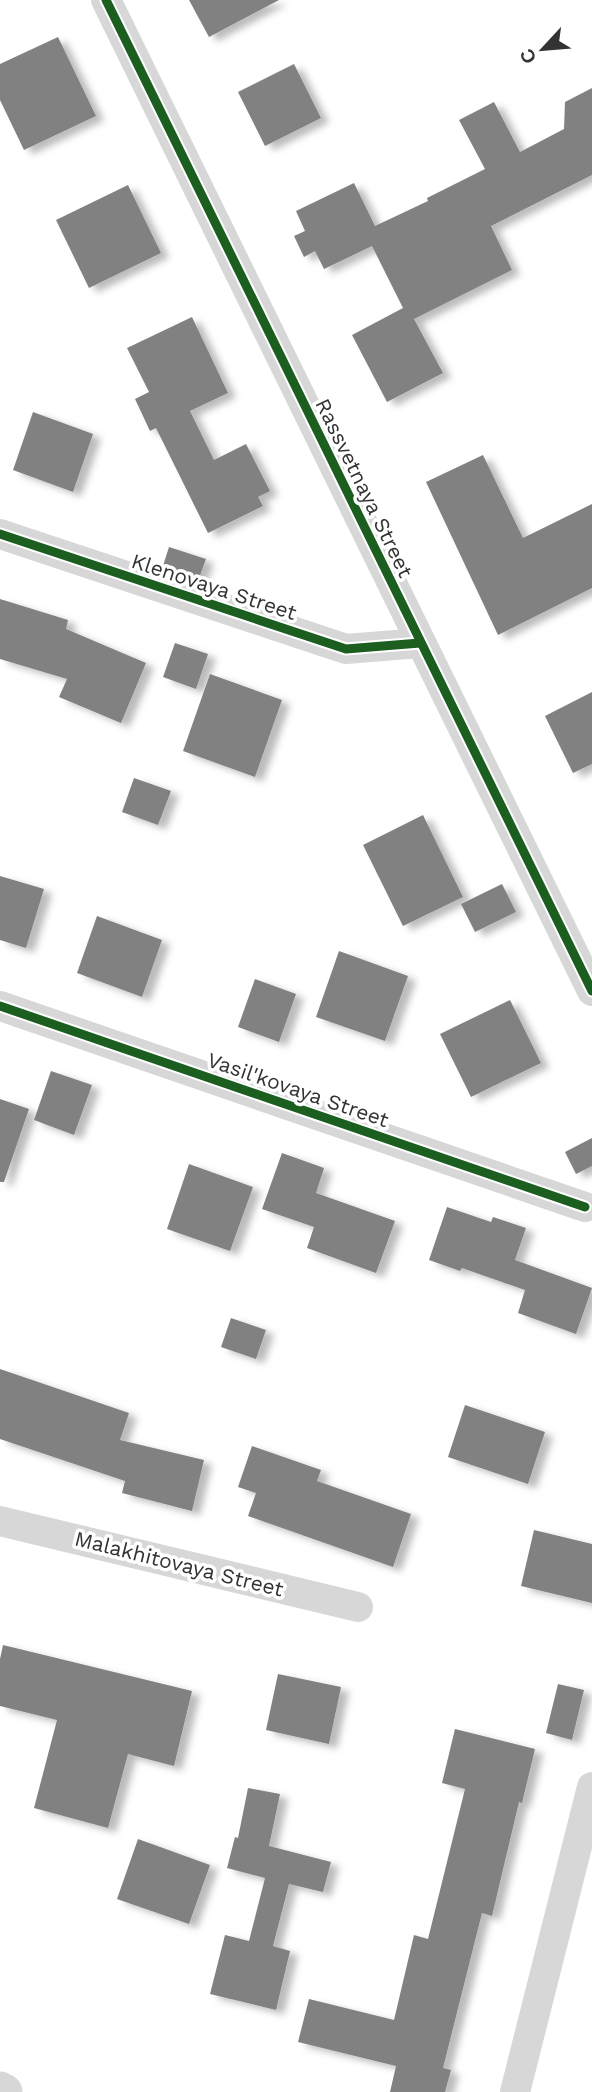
<svg xmlns="http://www.w3.org/2000/svg" width="592" height="2092" font-family="'Work Sans',sans-serif">
	<style>
		.building { fill: #818181; filter: url(#shadow) }
		.lines { fill: none; stroke-linecap: round; stroke-linejoin: round }
		.minor { stroke: #d7d7d7; stroke-width: 30 }
		.tertiary { stroke: #d7d7d7; stroke-width: 37 }
		.cycleway-casing { stroke: #fff; stroke-width: 13 }
		.cycleway { stroke: #1b5e20; stroke-width: 9 }
		.labels { text-anchor: middle; stroke-width: 7; stroke-linejoin: round; paint-order: stroke }
		.street-label { font-size: 21px; fill: #333; stroke: #fff }
	</style>
	<defs>
		<filter id="shadow"><feDropShadow dx="8" dy="4.5" stdDeviation="3.5" flood-color="#0004"/></filter>
	</defs>
	<rect width="100%" height="100%" fill="#fff"/>
	<!-- building -->
	<g class="building">
		<polygon points="189,0 279,0 209,37"/>
		<polygon points="58,37 96,116 24,150 0,100 0,64"/>
		<polygon points="294,64 321,118 265,146 238,92"/>
		<polygon points="592,88 592,175 491,226 512,270 414,319 443,373 387,402 352,335 403,308 372,246 324,269 315,251 304,257 294,236 305,231 296,211 354,183 375,226 428,201 427,198 485,169 459,120 494,102 520,152 564,129 565,102"/>
		<polygon points="128,185 161,253 89,288 56,220"/>
		<polygon points="192,317 228,393 190,411 214,460 246,444 270,491 258,497 263,506 208,533 156,428 150,431 135,399 149,392 127,348"/>
		<polygon points="33,412 93,434 73,492 13,470"/>
		<polygon points="483,455 523,538 592,504 592,588 498,635 426,482"/>
		<polygon points="169,547 206,559 198,581 162,569"/>
		<polygon points="0,599 68,620 66,629 146,663 121,723 59,697 67,679 0,659"/>
		<polygon points="175,643 208,654 196,689 163,677"/>
		<polygon points="210,674 282,700 255,777 183,751"/>
		<polygon points="592,692 592,764 573,773 545,716"/>
		<polygon points="134,778 171,791 158,825 122,812"/>
		<polygon points="423,815 463,897 403,926 363,845"/>
		<polygon points="0,876 44,889 26,948 0,940"/>
		<polygon points="502,884 516,912 475,932 461,904"/>
		<polygon points="97,916 162,940 142,997 77,973"/>
		<polygon points="339,951 408,976 385,1041 316,1017"/>
		<polygon points="255,979 296,994 279,1042 238,1027"/>
		<polygon points="510,1000 541,1063 471,1097 440,1034"/>
		<polygon points="51,1071 92,1085 74,1135 34,1120"/>
		<polygon points="0,1099 29,1109 4,1182 0,1182"/>
		<polygon points="592,1138 592,1166 576,1174 565,1152"/>
		<polygon points="282,1153 324,1168 316,1193 395,1221 376,1273 307,1248 314,1227 262,1209"/>
		<polygon points="189,1164 253,1187 230,1251 167,1229"/>
		<polygon points="447,1207 491,1222 493,1217 526,1228 515,1260 592,1288 576,1334 518,1313 525,1290 462,1268 460,1271 429,1260"/>
		<polygon points="231,1318 266,1330 256,1359 221,1347"/>
		<polygon points="0,1369 129,1413 120,1440 204,1460 192,1511 122,1493 125,1481 0,1439"/>
		<polygon points="465,1405 545,1432 528,1484 448,1457"/>
		<polygon points="252,1446 321,1470 317,1481 411,1514 393,1567 248,1516 256,1493 238,1487"/>
		<polygon points="534,1530 592,1544 592,1603 521,1586"/>
		<polygon points="3,1645 192,1691 174,1766 128,1754 108,1828 34,1808 57,1720 0,1706 0,1659"/>
		<polygon points="278,1674 341,1687 329,1744 266,1730"/>
		<polygon points="558,1684 584,1690 572,1740 546,1733"/>
		<polygon points="455,1729 535,1749 522,1803 519,1802 492,1916 482,1913 443,2068 451,2070 445,2092 390,2092 396,2066 298,2042 309,1999 394,2020 414,1935 428,1939 465,1789 442,1783"/>
		<polygon points="248,1788 280,1794 269,1846 331,1862 323,1892 289,1884 273,1946 290,1951 276,2010 210,1994 225,1935 249,1941 265,1878 227,1868 235,1837 238,1838"/>
		<polygon points="138,1839 210,1865 189,1924 117,1899"/>
	</g>
	<g class="lines">
		<!-- minor -->
		<g class="minor">
			<polyline points="106,0 592,991"/>
			<polyline points="0,534 346,649 420,643"/>
			<polyline points="0,1006 585,1207"/>
			<polyline points="0,1521 358,1607"/>
			<polyline points="515,2092 592,1787"/>
		</g>
		<!-- tertiary -->
		<polyline class="tertiary" points="0,2090 4,2092"/>
		<defs>
			<g id="cycleway">
				<polyline points="106,0 592,991"/>
				<polyline points="0,534 346,649 420,643"/>
				<polyline points="0,1006 585,1207"/>
			</g>
		</defs>
		<!-- cycleway casing -->
		<use href="#cycleway" class="cycleway-casing"/>
		<!-- cycleway -->
		<use href="#cycleway" class="cycleway"/>
	</g>
	<g class="labels">
		<!-- street labels -->
		<g class="street-label">
			<text transform="translate(364 488) rotate(64)" y="7">Rassvetnaya Street</text>
			<text transform="translate(214 587) rotate(18)" y="7">Klenovaya Street</text>
			<text transform="translate(298 1090) rotate(19)" y="7">Vasil'kovaya Street</text>
			<text transform="translate(179 1564) rotate(14)" y="7">Malakhitovaya Street</text>
		</g>
	</g>
	<!-- north arrow -->
	<g transform="translate(543 49) rotate(244)" stroke="#ffffff" stroke-width="5" paint-order="stroke">
	<path d="M0-5L12 26L0 18L-12 26Z" fill="#333333"/>
	<text y="-10" font-size="19" font-weight="bold" text-anchor="middle" fill="#333333">С</text>
	</g>
</svg>
